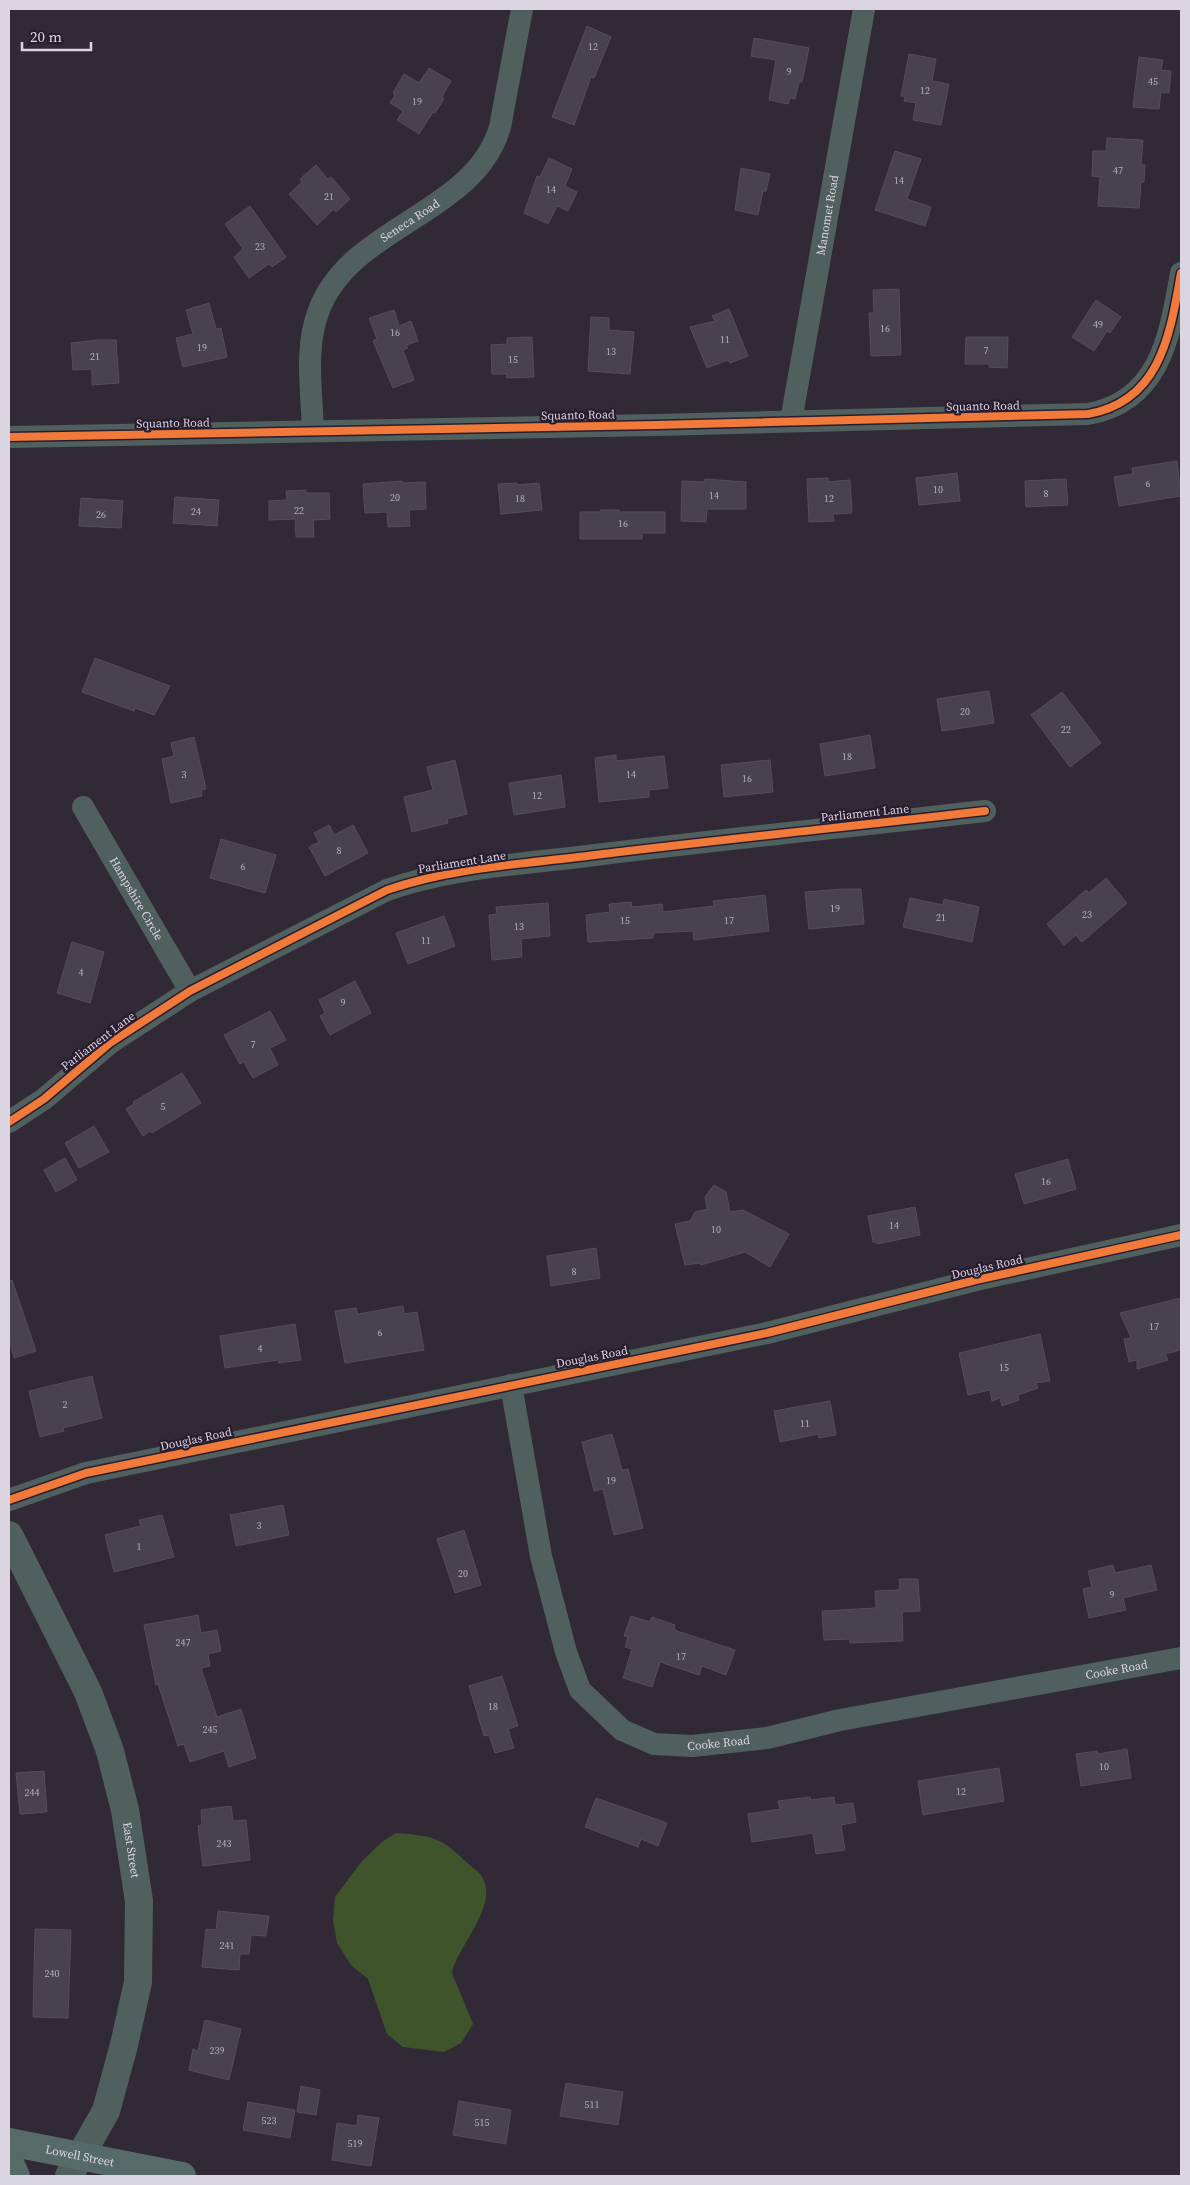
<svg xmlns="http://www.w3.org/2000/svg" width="1190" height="2185" font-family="'Source Serif 4',serif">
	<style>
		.green { fill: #3f542b }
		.building { fill: #474150; stroke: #534e58 }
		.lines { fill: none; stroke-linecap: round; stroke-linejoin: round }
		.minor { stroke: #50605e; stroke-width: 22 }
		.tertiary { stroke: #50605e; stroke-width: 28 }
		.secondary { stroke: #566b68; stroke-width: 28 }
		.cycleway-casing { stroke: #281d2f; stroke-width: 11 }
		.cycleway { stroke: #f17a3a; stroke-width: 8 }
		.labels { text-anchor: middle; stroke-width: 4.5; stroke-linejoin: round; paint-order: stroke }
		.number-label { font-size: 10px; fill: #b6afbd }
		.street-label { font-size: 12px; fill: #dbd4e1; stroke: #281d2f }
	</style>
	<rect width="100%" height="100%" fill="#312a36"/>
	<!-- green -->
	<path class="green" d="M396,1833C430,1836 440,1836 465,1861C470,1866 479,1871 482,1877C500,1905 456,1948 452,1973L473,2024L461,2043L444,2052L403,2047L387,2034L368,1979L351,1965L337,1943L333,1920L335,1897L362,1861L382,1842Z"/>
	<!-- building -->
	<g class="building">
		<polygon points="587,26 611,37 594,78 591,77 574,125 552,117"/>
		<polygon points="754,38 809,48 802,82 799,82 795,99 790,98 788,104 769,100 776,60 751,56"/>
		<polygon points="909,54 936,59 932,81 949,84 941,125 913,120 916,103 904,101 905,96 901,96"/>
		<polygon points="1139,57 1163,60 1161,70 1171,71 1169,93 1161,92 1159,109 1133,107"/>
		<polygon points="429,68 451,81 442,97 444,99 435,113 433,112 419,134 397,120 403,111 390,103 395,95 393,93 404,74 419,83"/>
		<polygon points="1107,138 1143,140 1141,165 1145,165 1144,182 1141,182 1139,208 1098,206 1100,177 1092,176 1093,151 1106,151"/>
		<polygon points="895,151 921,159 907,199 931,207 925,226 875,210"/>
		<polygon points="549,158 572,169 565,186 577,192 568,211 557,206 548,224 524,213 537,176 540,177"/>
		<polygon points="316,165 328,179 331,177 350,199 336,212 334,209 317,225 289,194 302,182 300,179"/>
		<polygon points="741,168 770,174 766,191 763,191 758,215 735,210"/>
		<polygon points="250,206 286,257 272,267 269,264 249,278 234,257 243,249 225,224"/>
		<polygon points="899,289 901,355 871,356 869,313 874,313 873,290"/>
		<polygon points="1096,300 1121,317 1110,333 1107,331 1094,351 1072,337"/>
		<polygon points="209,303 216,329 221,328 227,357 183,367 176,338 193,334 186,310"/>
		<polygon points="729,309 748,356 730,363 728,360 707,368 690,327 715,321 712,316"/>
		<polygon points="394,310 399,326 411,321 418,341 406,345 408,348 403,350 414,380 393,388 373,341 377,339 369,318"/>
		<polygon points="591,317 609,318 609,330 634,332 630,374 588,371"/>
		<polygon points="532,337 534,377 507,378 506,374 492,374 491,345 507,344 507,338"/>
		<polygon points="966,337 1008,337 1007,368 989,367 989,364 965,364"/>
		<polygon points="98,340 116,340 119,383 92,385 92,369 73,370 71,343"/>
		<polygon points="1177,461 1181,496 1119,506 1114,477 1133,474 1132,468"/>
		<polygon points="957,473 960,501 919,505 916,478"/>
		<polygon points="828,478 828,482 850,480 852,513 833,514 834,521 809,522 807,479"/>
		<polygon points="705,479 746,482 746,509 707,509 706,522 681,521 682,481 704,482"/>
		<polygon points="1066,479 1068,505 1026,507 1025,481"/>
		<polygon points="402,481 402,483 425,482 426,509 409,510 410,526 388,527 387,512 365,513 363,484"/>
		<polygon points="517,483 517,485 539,483 542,510 501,514 498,484"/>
		<polygon points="306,490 306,493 329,493 330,519 313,520 314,537 296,537 295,519 269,520 269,501 287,500 286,491"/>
		<polygon points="175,497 219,500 217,526 173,523"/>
		<polygon points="81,498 123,501 121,528 79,526"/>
		<polygon points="600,510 619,510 619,512 665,512 665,533 642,533 642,539 580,539 580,512 601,512"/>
		<polygon points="95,658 170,686 154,715 135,708 134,711 82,692"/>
		<polygon points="989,691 994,723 942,731 937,699"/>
		<polygon points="1062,692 1101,743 1070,767 1031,715"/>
		<polygon points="870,735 875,768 825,776 820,744"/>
		<polygon points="194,737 206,789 201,790 202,796 171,803 162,759 174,756 171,743"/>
		<polygon points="616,755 616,761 664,756 668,788 649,790 649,797 599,802 595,758"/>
		<polygon points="455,760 467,814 447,819 448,823 412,832 404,797 433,790 427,767"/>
		<polygon points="770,760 773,792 724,797 721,765"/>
		<polygon points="561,775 565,807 514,815 509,783"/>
		<polygon points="329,825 334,835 353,825 368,853 325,876 309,847 319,842 314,833"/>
		<polygon points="221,839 276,855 265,893 210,878"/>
		<polygon points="1106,878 1127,903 1082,942 1076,935 1064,945 1047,924 1086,890 1089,893"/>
		<polygon points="843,889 861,889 864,924 809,929 805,892"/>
		<polygon points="765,895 769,931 694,940 693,931 653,933 653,938 588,942 586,915 610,912 609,904 631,902 632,907 662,904 663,912 714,906 713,901"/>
		<polygon points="910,898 943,905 944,899 979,907 972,942 903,927"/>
		<polygon points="548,903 550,936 521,939 522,957 492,960 489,915 497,914 496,907"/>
		<polygon points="444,916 455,946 408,964 396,933"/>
		<polygon points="72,942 104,952 90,1003 57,993"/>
		<polygon points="355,981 371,1013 330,1035 320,1016 325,1013 319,1000"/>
		<polygon points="270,1011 286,1040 270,1048 278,1065 253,1078 244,1062 240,1064 224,1035"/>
		<polygon points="182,1073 201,1103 152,1133 150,1131 143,1136 126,1109 134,1104 133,1102"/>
		<polygon points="94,1126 109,1152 79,1168 65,1143"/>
		<polygon points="65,1158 77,1180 56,1192 44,1170"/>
		<polygon points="1068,1159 1076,1189 1024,1204 1015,1174"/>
		<polygon points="714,1185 726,1192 730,1212 743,1210 789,1234 770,1267 745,1252 701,1265 700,1263 685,1265 675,1224 690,1221 695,1212 707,1209 705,1197"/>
		<polygon points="915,1207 920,1235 877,1244 877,1242 873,1242 868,1216"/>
		<polygon points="596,1248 600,1278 551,1286 547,1256"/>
		<polygon points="12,1280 36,1351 14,1358 9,1340 9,1281"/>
		<polygon points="1181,1298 1181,1350 1165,1354 1168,1360 1137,1369 1137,1360 1129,1362 1124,1339 1131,1338 1120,1313"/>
		<polygon points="403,1306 404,1314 417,1312 424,1350 345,1363 335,1311 356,1308 358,1314"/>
		<polygon points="295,1324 301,1360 279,1363 278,1360 225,1368 220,1336"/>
		<polygon points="1040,1334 1050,1381 1036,1383 1038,1388 1018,1395 1019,1400 1002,1406 1000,1398 992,1401 990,1390 968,1395 959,1353"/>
		<polygon points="92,1376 102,1418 63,1428 64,1431 40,1437 29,1391"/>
		<polygon points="830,1401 836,1435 819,1438 818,1434 780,1442 774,1411"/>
		<polygon points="612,1434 622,1470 628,1469 643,1528 614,1535 603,1489 594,1491 582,1442"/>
		<polygon points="283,1505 289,1535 236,1546 230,1515"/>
		<polygon points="162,1515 174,1557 114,1572 105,1535 141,1526 139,1520"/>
		<polygon points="464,1530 481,1585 455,1593 437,1539"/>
		<polygon points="1113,1565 1115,1573 1151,1565 1157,1590 1123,1598 1126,1610 1089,1618 1083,1589 1092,1587 1088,1571"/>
		<polygon points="899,1579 918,1579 920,1611 902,1612 903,1641 850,1643 850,1639 824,1640 822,1611 876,1608 875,1591 900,1590"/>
		<polygon points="198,1615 201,1633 217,1630 221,1651 208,1654 210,1666 201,1668 217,1717 241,1709 256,1758 229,1767 224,1751 190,1762 184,1744 178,1746 158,1684 156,1685 144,1625"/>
		<polygon points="631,1616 650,1622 652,1617 675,1625 674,1630 735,1650 726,1675 702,1666 699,1675 660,1662 652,1687 623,1678 632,1649 625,1647 628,1637 624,1636"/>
		<polygon points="502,1676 518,1726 508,1729 514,1748 495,1753 489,1735 484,1736 469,1686"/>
		<polygon points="1127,1749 1131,1778 1081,1786 1076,1754 1097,1751 1098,1754"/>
		<polygon points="999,1768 1004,1801 923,1815 918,1781"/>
		<polygon points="44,1771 47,1812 20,1814 16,1773"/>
		<polygon points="810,1797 811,1800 834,1797 835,1805 853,1803 856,1822 841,1825 845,1850 816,1854 813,1833 752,1842 748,1814 780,1809 778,1801"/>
		<polygon points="596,1798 667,1823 658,1846 641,1839 638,1847 585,1827"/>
		<polygon points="231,1806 233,1821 246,1820 250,1860 203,1866 198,1826 202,1825 201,1810"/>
		<polygon points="218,1911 269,1916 266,1936 251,1935 249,1954 240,1954 239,1970 202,1967 206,1929 216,1930"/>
		<polygon points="35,1929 71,1930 68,2018 33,2017"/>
		<polygon points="205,2020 241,2029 229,2080 189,2070 193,2049 198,2051"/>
		<polygon points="566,2083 623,2092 618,2125 560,2116"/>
		<polygon points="301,2086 320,2090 316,2115 297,2112"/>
		<polygon points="459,2101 511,2110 506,2144 453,2135"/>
		<polygon points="248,2102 295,2110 290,2138 243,2130"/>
		<polygon points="358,2115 379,2118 371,2166 332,2160 337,2123 357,2126"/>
	</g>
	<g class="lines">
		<!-- minor -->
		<g class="minor">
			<path id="s1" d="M791,421L864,9"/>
			<path id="s2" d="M313,431C312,392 304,348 319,310C351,225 474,215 500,127L522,9"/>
			<path d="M9,437L656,425L1088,414C1161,401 1170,334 1181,273"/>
			<path id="s3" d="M83,807L190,991"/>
			<path d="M9,1122L44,1099L110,1043L190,991L387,890C453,867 526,864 595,855C725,839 855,826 985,811"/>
			<path id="s4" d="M511,1385L541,1556L566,1652L580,1690L622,1730L654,1744L692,1746L767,1738L840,1720L1181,1658"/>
			<polyline points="9,1500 86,1473 767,1333 976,1280 1181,1235"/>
		</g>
		<!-- tertiary -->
		<path class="tertiary" id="s5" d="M9,1535L88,1692L110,1751L125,1810L139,1901L138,1982L124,2045L106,2111L69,2176"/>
		<!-- secondary -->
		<g class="secondary">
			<path id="s6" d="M9,2142L182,2176"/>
			<polyline points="9,2161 16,2176"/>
		</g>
		<defs>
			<g id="cycleway">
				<path d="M9,437L656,425L1088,414C1161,401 1170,334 1181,273"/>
				<path d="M9,1122L44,1099L110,1043L190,991L387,890C453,867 526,864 595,855C725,839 855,826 985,811"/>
				<polyline points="9,1500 86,1473 767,1333 976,1280 1181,1235"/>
			</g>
		</defs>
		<!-- cycleway casing -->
		<use href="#cycleway" class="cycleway-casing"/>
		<!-- cycleway -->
		<use href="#cycleway" class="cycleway"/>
	</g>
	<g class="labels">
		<!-- number labels -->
		<g class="number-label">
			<text x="593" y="50">12</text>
			<text x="789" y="75">9</text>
			<text x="1153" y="85">45</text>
			<text x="925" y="94">12</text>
			<text x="417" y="105">19</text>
			<text x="1118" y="174">47</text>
			<text x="899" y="184">14</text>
			<text x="551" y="193">14</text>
			<text x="329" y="200">21</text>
			<text x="260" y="250">23</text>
			<text x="1098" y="328">49</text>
			<text x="885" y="332">16</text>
			<text x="395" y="336">16</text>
			<text x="725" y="343">11</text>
			<text x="202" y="351">19</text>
			<text x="986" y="354">7</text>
			<text x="611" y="355">13</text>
			<text x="95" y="360">21</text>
			<text x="513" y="363">15</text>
			<text x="1148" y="487">6</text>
			<text x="938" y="493">10</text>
			<text x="1046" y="497">8</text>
			<text x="714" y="499">14</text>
			<text x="395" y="501">20</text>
			<text x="520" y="502">18</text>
			<text x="829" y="502">12</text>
			<text x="299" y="514">22</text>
			<text x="196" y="515">24</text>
			<text x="101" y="518">26</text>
			<text x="623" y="527">16</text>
			<text x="965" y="715">20</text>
			<text x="1066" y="733">22</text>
			<text x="847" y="760">18</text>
			<text x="184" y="778">3</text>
			<text x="631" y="778">14</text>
			<text x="747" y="782">16</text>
			<text x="537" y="799">12</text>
			<text x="339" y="854">8</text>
			<text x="243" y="870">6</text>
			<text x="835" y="912">19</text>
			<text x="1087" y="918">23</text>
			<text x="941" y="921">21</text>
			<text x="625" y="924">15</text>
			<text x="729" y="924">17</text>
			<text x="519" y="930">13</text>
			<text x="426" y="944">11</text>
			<text x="81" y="976">4</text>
			<text x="343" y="1006">9</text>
			<text x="253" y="1048">7</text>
			<text x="163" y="1110">5</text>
			<text x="1046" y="1185">16</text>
			<text x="894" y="1229">14</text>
			<text x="716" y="1233">10</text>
			<text x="574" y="1275">8</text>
			<text x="1154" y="1330">17</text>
			<text x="380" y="1336">6</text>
			<text x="260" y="1352">4</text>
			<text x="1004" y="1371">15</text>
			<text x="65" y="1408">2</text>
			<text x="805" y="1427">11</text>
			<text x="611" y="1484">19</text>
			<text x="259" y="1529">3</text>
			<text x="139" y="1550">1</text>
			<text x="463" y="1577">20</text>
			<text x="1112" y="1598">9</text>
			<text x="183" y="1646">247</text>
			<text x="681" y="1660">17</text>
			<text x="493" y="1710">18</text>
			<text x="210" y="1733">245</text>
			<text x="1104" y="1770">10</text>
			<text x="961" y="1795">12</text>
			<text x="32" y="1796">244</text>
			<text x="224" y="1847">243</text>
			<text x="227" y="1949">241</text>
			<text x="52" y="1977">240</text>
			<text x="217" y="2054">239</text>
			<text x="592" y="2108">511</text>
			<text x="269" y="2124">523</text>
			<text x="482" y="2126">515</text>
			<text x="355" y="2147">519</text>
		</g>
		<!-- street labels -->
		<g class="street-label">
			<text dy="4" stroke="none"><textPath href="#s1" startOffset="209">Manomet Road</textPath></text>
			<text dy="4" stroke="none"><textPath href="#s2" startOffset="252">Seneca Road</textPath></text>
			<text transform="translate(983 406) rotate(-1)" y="4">Squanto Road</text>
			<text transform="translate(578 415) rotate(-1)" y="4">Squanto Road</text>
			<text transform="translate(173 423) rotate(-1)" y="4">Squanto Road</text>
			<text transform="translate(865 813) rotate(-6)" y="4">Parliament Lane</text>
			<text transform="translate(462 862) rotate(-9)" y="4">Parliament Lane</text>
			<text dy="4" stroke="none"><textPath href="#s3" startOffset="106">Hampshire Circle</textPath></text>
			<text transform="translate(98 1041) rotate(-37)" y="4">Parliament Lane</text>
			<text transform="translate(987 1267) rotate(-13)" y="4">Douglas Road</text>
			<text transform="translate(592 1357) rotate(-11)" y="4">Douglas Road</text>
			<text transform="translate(196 1439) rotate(-12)" y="4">Douglas Road</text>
			<text dy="4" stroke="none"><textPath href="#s4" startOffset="876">Cooke Road</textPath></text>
			<text dy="4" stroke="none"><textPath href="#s4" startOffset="471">Cooke Road</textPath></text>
			<text dy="4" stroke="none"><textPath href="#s5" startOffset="340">East Street</textPath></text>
			<text dy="4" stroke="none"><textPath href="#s6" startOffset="72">Lowell Street</textPath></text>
		</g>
	</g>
	<!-- border -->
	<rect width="1190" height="2185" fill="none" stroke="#dbd4e1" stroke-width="20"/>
	<!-- scale -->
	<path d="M22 42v8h69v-8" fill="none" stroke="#dbd4e1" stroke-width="2.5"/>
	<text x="30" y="42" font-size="15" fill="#dbd4e1" stroke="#281d2f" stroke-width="4" paint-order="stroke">20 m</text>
</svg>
